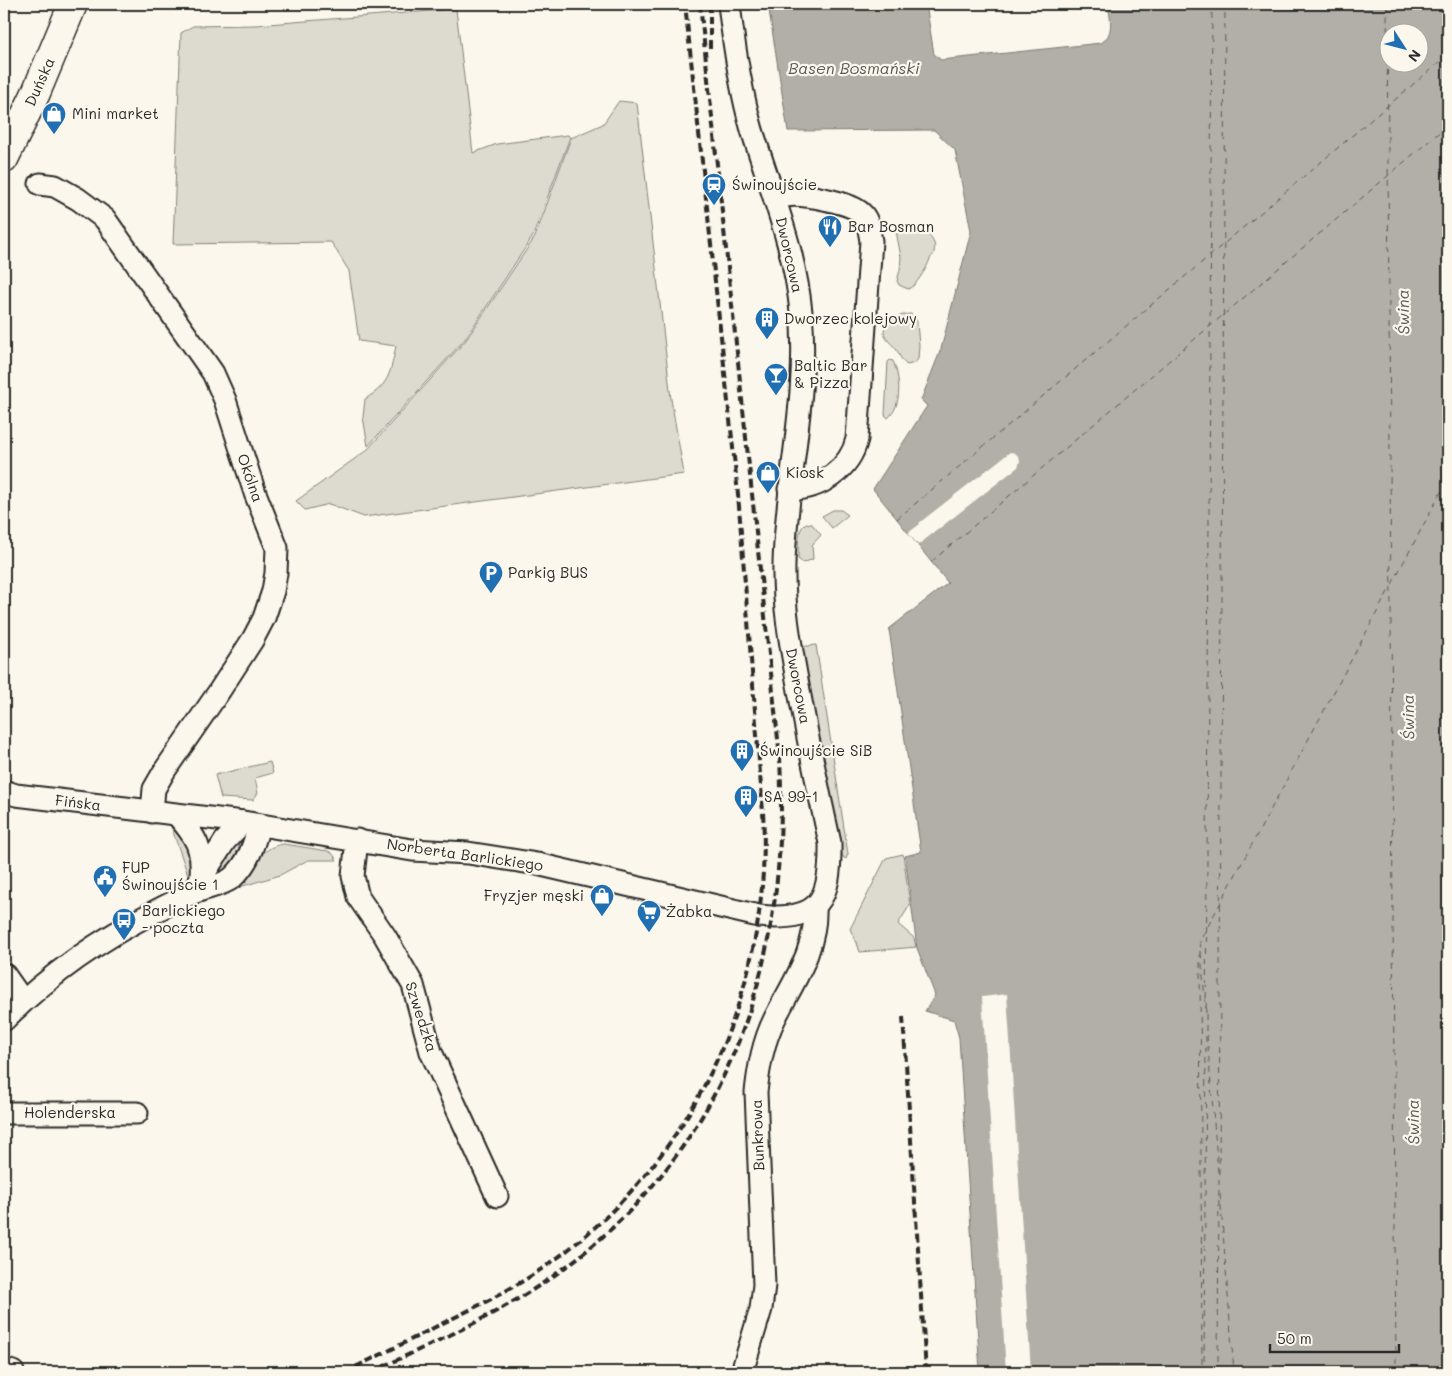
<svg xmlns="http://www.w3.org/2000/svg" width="1452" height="1376" font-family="Mali,sans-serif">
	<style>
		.green { fill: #dddad0; stroke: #84827e }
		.water { fill: #b1afa7; stroke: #7b7a75; fill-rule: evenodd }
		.pier { fill: #fbf7ec }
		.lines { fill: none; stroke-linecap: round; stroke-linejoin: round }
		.ferry { stroke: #5a5956; stroke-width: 1; stroke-dasharray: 6 5; stroke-linecap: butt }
		.minor-casing { stroke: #2b2b2b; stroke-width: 25 }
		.highway-casing { stroke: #2b2b2b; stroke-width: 31 }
		.minor { stroke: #fbf7ec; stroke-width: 21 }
		.highway { stroke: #fbf7ec; stroke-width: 28 }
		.rail { stroke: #2b2b2b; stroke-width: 4; stroke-dasharray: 8 4; stroke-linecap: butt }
		.labels { text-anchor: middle; stroke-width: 4.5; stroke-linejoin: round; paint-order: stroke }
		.street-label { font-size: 15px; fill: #2b2b2b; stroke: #fbf7ec }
		.poi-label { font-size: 15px; fill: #2b2b2b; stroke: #fbf7ec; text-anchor: start }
		.water-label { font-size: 16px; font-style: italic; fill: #5a5956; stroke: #fbf7ec }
	</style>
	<rect width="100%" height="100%" fill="#fbf7ec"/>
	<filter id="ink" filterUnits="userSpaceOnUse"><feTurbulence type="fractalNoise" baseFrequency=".02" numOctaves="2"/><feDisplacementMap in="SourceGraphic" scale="10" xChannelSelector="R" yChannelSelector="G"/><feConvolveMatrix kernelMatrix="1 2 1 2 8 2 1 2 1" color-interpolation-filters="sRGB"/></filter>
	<g filter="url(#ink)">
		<!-- green -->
		<g class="green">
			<path d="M456,9L473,153L497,144L568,135L570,137L533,236L465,339L368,446L363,417L365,399C390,384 390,373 396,346L359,341L349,271L331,242L173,244L181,33L193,26L256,25Z"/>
			<polygon points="619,101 637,103 671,399 684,474 364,517 329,504 305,510 296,501 367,450 466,340 535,237 571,138 603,124"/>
			<path d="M906,225C918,227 939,237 934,252C933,257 932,255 930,259C926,269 925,270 919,279C915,284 914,286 908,289L899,285L897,281L900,270L901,257L896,231L900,226Z"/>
			<path d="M911,314L916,319L917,323L919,345L918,359L915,363L907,365C901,361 900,355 896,349C892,344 885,339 884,333C883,320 902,314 911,314Z"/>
			<path d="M890,360L893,361C900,377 903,405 888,418L885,415L888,362Z"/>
			<polygon points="833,510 841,510 848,515 832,528 822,516"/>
			<path d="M806,523L812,524L821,535L812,545L813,559L803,563L798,559C799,547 796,530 806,523Z"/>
			<polygon points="816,645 848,854 846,859 843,857 842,855 800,647"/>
			<polygon points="270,762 273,773 255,778 258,793 253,800 221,798 215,775"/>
			<path d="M171,826C189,836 196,859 189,878Z"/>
			<polygon points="236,844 239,848 237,860 218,877 211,874"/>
			<path d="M284,844L328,851L332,853L337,860H308L280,875L223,892C231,887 240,882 246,876C259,861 261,847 284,844Z"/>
			<polygon points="903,854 910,905 898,924 914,938 916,947 860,952 857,943 850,929 886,858"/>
		</g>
		<!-- water -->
		<path class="water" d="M768,4H926L934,54L941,60L1101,43C1115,34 1110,18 1108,4H1448V1372H980L959,1038L954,1020L925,1011L935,995L917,948L905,856L921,852L889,629L948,583L873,489L927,406L921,400L941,349L971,231L955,150L934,130L788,131ZM1390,32H1420V62H1390Z"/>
		<!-- pier -->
		<g class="pier">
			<polygon points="1010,452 1015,453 1019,457 1020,461 1018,467 918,545 908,533 920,524 919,523"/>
			<polygon points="1007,994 1031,1372 1006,1372 982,997"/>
		</g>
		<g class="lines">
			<!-- ferry -->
			<g class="ferry">
				<polyline points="1387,4 1396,1372"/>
				<polyline points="897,519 1448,55"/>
				<polyline points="931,562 1448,125"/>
				<polyline points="1392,584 1448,479"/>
				<polyline points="1208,926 1390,588"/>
				<polyline points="1200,951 1202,1372"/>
				<polyline points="1206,1013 1200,941 1206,929"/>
				<polyline points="1207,1035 1218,1173"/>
				<polyline points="1220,1194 1234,1372"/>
				<polyline points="1204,1372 1212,4"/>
				<polyline points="1218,1372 1225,4"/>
			</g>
			<defs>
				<g id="minor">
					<polyline points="40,184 55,186 78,199 105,219 213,373 225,400 255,493 277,548 276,573 273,591 264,618 253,639 218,693 165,770 154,789 152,812"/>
					<path d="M775,200C779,199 783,197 786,196C801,193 850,202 861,213C869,220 869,231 871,241L857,439C850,469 820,490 789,489"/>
					<path d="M4,791L16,795L243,822L412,850L468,853L537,864L759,916C820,922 831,900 830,843C819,794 809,745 800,696C792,652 783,609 784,564C786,480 809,397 801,312C795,249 771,191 752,130C740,89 734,46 729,4"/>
					<path d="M177,815C196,837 203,848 201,877"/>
					<polyline points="357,840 353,876 358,897 385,936 413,985 431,1052 497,1196"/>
					<polyline points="191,894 225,841 243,822"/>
					<polyline points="4,974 23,1001"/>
					<path d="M4,1020C49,975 102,938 158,910C170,904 181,898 193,893C204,888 222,886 232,878C248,864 254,845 259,825"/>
					<polyline points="4,1113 137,1113"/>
					<polyline points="4,1369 13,1372"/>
					<path d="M742,1372L761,1309L764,1285L756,1092C759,1066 763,1042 775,1018C793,982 817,950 815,907"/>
				</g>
				<polyline id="highway" points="4,159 35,95 73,4"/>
			</defs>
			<!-- minor casing -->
			<use href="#minor" class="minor-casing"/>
			<!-- highway casing -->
			<use href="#highway" class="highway-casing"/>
			<!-- minor -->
			<use href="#minor" class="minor"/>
			<!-- highway -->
			<use href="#highway" class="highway"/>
			<!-- rail -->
			<g class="rail">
				<polyline points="710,4 710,49"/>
				<polyline points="903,1017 926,1372"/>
				<path d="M345,1372C378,1356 411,1340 443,1323C478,1306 513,1289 546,1266C693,1164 773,990 763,812L738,494L685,4"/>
				<path d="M372,1372C434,1342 499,1315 556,1274C728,1151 790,964 780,758L700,4"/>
			</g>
		</g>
	</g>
	<!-- icons -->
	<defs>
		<symbol id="shop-pin" viewBox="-11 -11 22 30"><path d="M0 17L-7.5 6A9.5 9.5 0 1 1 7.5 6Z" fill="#1f6fb2" stroke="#fbf7ec"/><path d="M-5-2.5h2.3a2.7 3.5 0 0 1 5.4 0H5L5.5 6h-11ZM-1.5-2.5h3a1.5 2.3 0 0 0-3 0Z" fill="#fff"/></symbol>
		<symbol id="station-pin" viewBox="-11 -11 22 30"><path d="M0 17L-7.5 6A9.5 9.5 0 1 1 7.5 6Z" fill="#1f6fb2" stroke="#fbf7ec"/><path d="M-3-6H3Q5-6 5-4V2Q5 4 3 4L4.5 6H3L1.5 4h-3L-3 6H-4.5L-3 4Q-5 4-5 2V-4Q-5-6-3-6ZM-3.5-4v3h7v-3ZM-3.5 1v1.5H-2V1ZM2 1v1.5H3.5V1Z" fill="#fff"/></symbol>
		<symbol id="restaurant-pin" viewBox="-11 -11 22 30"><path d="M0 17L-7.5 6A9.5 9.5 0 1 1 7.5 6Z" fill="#1f6fb2" stroke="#fbf7ec"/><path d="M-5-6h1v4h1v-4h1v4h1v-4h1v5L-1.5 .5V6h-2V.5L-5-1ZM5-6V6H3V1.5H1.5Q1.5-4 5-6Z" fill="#fff"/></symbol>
		<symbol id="building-pin" viewBox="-11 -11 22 30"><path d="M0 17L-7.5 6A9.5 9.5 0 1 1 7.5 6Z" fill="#1f6fb2" stroke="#fbf7ec"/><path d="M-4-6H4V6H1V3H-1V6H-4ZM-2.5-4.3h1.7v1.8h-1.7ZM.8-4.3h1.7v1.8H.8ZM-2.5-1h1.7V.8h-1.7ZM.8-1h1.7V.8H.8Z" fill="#fff"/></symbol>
		<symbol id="bar-pin" viewBox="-11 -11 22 30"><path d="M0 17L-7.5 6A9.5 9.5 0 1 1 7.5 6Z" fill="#1f6fb2" stroke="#fbf7ec"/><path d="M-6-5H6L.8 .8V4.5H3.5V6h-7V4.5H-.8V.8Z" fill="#fff"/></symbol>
		<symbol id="parking-pin" viewBox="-11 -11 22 30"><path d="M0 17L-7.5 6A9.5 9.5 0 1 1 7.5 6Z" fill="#1f6fb2" stroke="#fbf7ec"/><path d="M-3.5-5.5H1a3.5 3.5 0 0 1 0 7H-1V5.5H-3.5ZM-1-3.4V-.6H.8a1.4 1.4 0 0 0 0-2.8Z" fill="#fff"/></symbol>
		<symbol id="civic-pin" viewBox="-11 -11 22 30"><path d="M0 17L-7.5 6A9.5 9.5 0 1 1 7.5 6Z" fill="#1f6fb2" stroke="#fbf7ec"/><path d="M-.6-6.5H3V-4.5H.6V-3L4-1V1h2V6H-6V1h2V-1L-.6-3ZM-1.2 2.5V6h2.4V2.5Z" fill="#fff"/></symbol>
		<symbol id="supermarket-pin" viewBox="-11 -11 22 30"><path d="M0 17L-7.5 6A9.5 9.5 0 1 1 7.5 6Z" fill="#1f6fb2" stroke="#fbf7ec"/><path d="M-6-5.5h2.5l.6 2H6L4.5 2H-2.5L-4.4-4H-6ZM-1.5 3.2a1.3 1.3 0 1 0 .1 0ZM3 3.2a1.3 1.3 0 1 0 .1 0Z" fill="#fff"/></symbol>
		<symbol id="bus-pin" viewBox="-11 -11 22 30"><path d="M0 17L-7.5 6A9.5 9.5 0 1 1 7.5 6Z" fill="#1f6fb2" stroke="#fbf7ec"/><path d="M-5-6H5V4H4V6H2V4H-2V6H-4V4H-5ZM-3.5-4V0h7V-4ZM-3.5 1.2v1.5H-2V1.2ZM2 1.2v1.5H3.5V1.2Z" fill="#fff"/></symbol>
	</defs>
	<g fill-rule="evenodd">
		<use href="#shop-pin" x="40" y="100" width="28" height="38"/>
		<use href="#station-pin" x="700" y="171" width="28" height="38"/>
		<use href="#restaurant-pin" x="816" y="213" width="28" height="38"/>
		<use href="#building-pin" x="753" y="305" width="28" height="38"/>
		<use href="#bar-pin" x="762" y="361" width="28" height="38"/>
		<use href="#shop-pin" x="754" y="459" width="28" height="38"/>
		<use href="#parking-pin" x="477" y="559" width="28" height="38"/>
		<use href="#building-pin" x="728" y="737" width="28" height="38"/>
		<use href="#building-pin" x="732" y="783" width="28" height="38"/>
		<use href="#civic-pin" x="91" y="863" width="28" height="38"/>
		<use href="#shop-pin" x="588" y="882" width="28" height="38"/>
		<use href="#supermarket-pin" x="635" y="898" width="28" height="38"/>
		<use href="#bus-pin" x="110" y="906" width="28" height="38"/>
	</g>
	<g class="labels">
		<!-- street labels -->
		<g class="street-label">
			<text transform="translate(40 82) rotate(-66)" y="5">Duńska</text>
			<text transform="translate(789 255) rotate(77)" y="5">Dworcowa</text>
			<text transform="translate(250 478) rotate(71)" y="5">Okólna</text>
			<text transform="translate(798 686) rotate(79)" y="5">Dworcowa</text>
			<text transform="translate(78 803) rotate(7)" y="5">Fińska</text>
			<text transform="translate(465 855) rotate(8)" y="5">Norberta Barlickiego</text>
			<text transform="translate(421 1017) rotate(72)" y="5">Szwedzka</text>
			<text x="70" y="1118">Holenderska</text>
			<text transform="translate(758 1135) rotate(-92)" y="5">Bunkrowa</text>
		</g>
		<!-- poi labels -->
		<g class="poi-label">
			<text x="72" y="119">Mini market</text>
			<text x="732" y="190">Świnoujście</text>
			<text x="848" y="232">Bar Bosman</text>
			<text x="784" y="324">Dworzec kolejowy</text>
			<text x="794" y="371">Baltic Bar<tspan x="794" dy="17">&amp; Pizza</tspan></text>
			<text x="786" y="478">Kiosk</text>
			<text x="508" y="578">Parkig BUS</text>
			<text x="760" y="756">Świnoujście SiB</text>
			<text x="764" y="802">SA 99-1</text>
			<text x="122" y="873">FUP<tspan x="122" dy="17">Świnoujście 1</tspan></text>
			<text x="584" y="901" text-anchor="end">Fryzjer męski</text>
			<text x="142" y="916">Barlickiego<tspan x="142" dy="17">- poczta</tspan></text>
			<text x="666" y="917">Żabka</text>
		</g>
		<!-- water labels -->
		<g class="water-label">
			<text x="854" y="74">Basen Bosmański</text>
			<text transform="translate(1403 312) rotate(-91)" y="6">Świna</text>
			<text transform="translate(1408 717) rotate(-91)" y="6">Świna</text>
			<text transform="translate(1413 1122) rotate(-91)" y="6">Świna</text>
		</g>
	</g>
	<!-- margin -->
	<rect width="1452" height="1376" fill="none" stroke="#fbf7ec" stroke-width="20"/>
	<rect x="10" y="10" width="1432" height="1356" fill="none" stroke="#2b2b2b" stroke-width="2" filter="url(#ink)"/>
	<!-- north arrow -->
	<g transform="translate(1404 48) rotate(126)"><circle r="24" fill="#fbf7ec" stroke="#a8a59f"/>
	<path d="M0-4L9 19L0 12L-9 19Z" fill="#1f6fb2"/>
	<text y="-8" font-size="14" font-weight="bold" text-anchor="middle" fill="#2b2b2b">N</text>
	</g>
	<!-- scale -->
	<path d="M1270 1344v8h129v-8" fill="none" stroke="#2b2b2b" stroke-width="2.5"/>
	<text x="1277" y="1344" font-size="15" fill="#2b2b2b" stroke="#fbf7ec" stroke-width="4" paint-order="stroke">50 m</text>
</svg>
